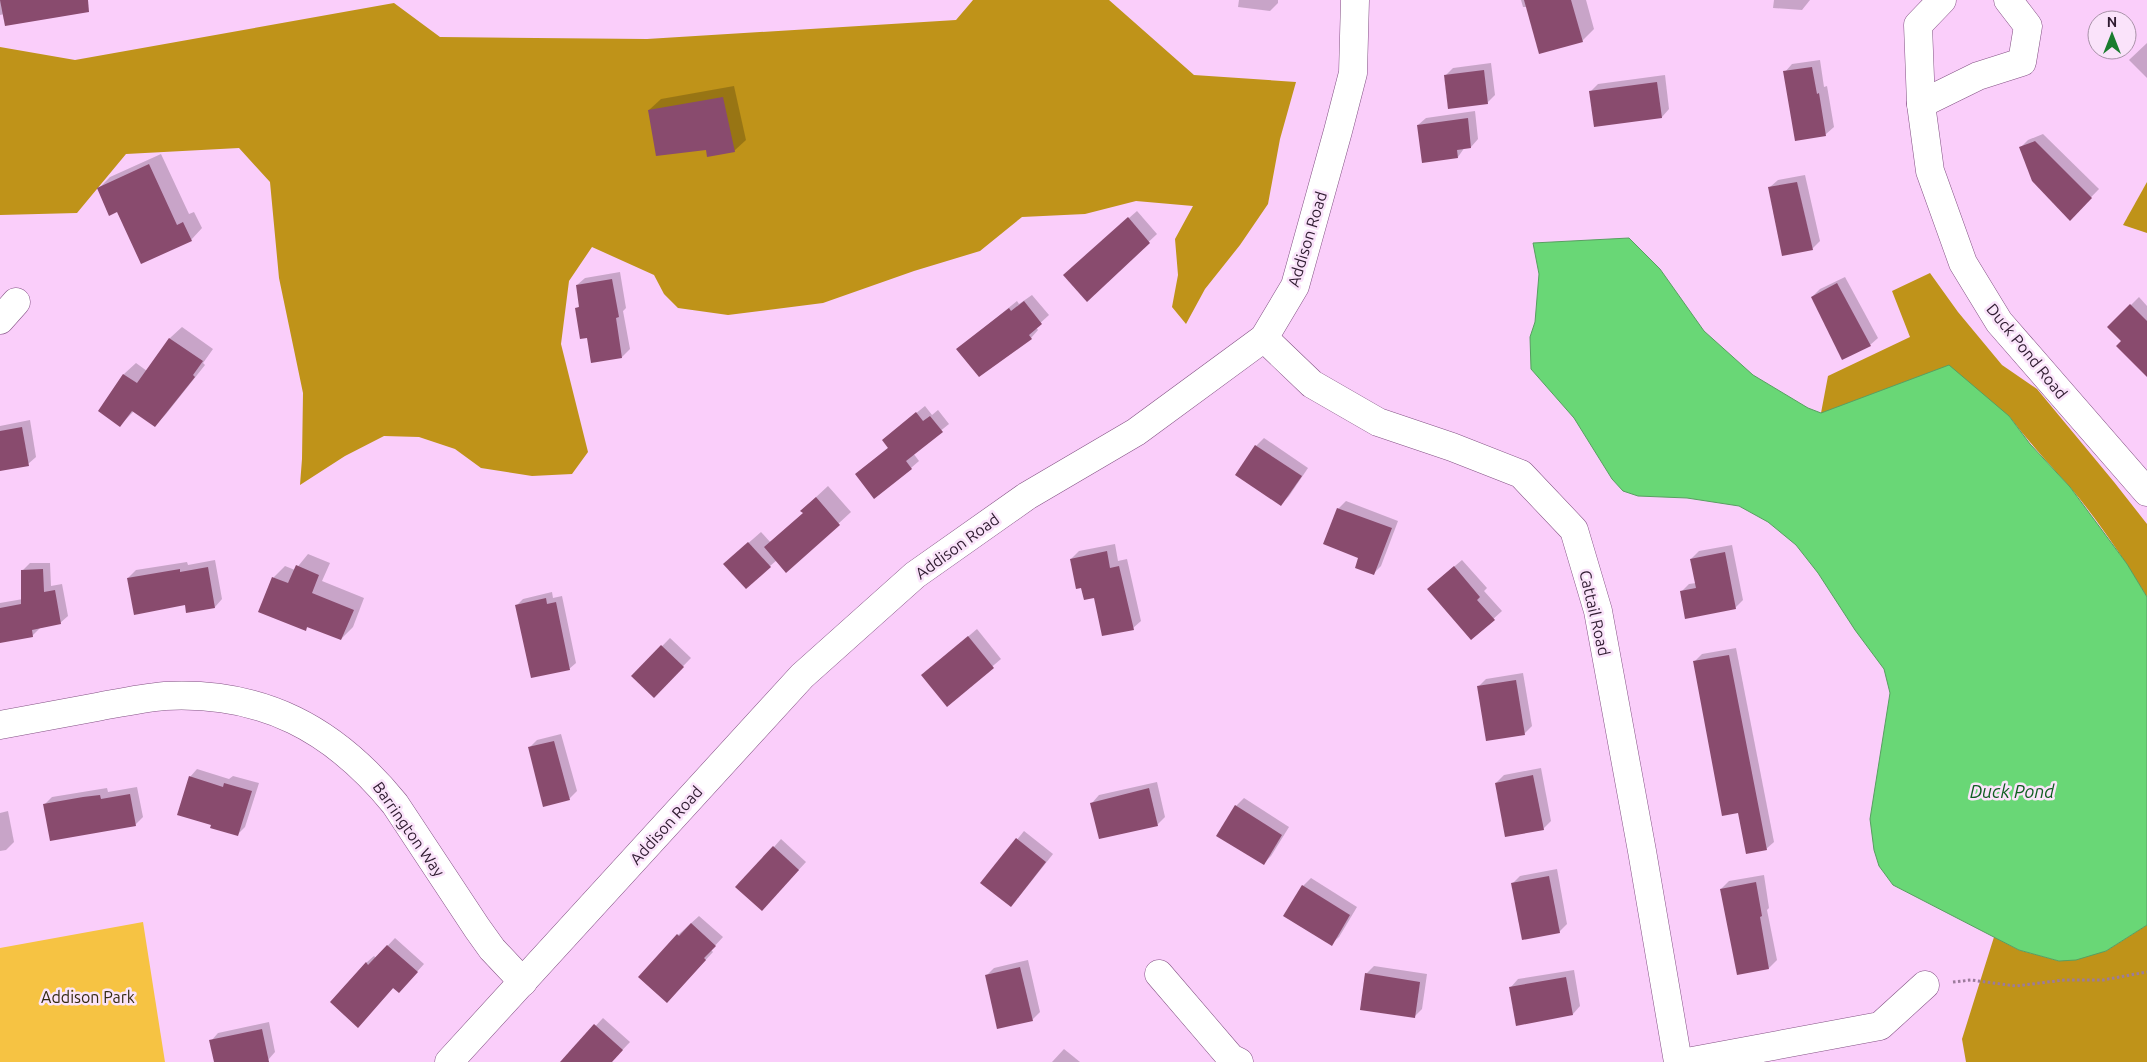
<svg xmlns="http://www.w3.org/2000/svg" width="2147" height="1062" font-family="Ubuntu,sans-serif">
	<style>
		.green { fill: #f6c343 }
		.forest { fill: #bf9319 }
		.water { fill: #69d776; stroke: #589f61 }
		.shadow { fill: #0003 }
		.building { fill: #894b6e }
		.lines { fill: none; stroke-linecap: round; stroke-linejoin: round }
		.minor-casing { stroke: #835284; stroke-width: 29 }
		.secondary-casing { stroke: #835284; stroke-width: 29 }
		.path { stroke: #9c7b9c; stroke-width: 3; stroke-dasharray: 2.5 2.5; stroke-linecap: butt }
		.minor { stroke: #fff; stroke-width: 28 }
		.secondary { stroke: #fff; stroke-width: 28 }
		.labels { text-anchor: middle; stroke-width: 5; stroke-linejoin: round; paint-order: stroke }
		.street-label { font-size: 16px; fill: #2f1b30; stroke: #fae3fa }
		.park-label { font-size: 16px; fill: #342a12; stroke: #fae3fa }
		.water-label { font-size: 18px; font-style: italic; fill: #105e21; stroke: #fae3fa }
	</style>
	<rect width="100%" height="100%" fill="#facefa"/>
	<!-- green -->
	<polygon class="green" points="143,922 165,1062 0,1062 0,948"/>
	<!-- forest -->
	<g class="forest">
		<polygon points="973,0 1109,0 1194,75 1296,82 1280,139 1268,204 1240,245 1205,289 1186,324 1172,307 1178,275 1175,239 1193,206 1136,201 1085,214 1022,217 980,251 914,271 823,303 728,315 678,308 664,294 654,275 592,247 569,281 561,344 588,452 572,474 532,476 481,468 455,449 419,437 384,436 345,456 300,485 302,459 303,393 279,278 270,182 239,148 126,154 77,213 0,215 0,47 75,60 394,3 440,37 647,39 956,20"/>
		<polygon points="2147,182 2147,233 2123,225"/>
		<path d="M1930,273L1958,312L2002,365L2037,389L2114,482L2147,524V597C2124,559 2098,520 2069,486C2048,463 2028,441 2009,416L1821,413L1828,376L1910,337L1892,291Z"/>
		<polygon points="2147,925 2147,1062 1966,1062 1962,1039 1994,937 2019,950 2059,961 2106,951"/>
	</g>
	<!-- water -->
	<polygon class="water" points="1629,238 1660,269 1704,331 1753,375 1808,408 1821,413 1949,365 2009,416 2030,444 2070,487 2127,564 2147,597 2147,925 2106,951 2076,960 2059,961 2019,950 1893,885 1879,866 1874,850 1870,819 1890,693 1884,669 1855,630 1818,573 1796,545 1768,522 1739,506 1687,498 1638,496 1623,491 1612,479 1574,418 1531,369 1530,337 1535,322 1539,274 1533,243"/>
	<!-- shadow -->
	<g class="shadow">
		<polygon points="0,0 65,0 0,15"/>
		<polygon points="1239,0 1278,0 1278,3 1270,11 1238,7"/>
		<polygon points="1521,0 1586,0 1594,29 1582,41 1527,7 1523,7"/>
		<polygon points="1774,0 1810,0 1802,10 1773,8"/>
		<polygon points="2147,43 2147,78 2129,60"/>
		<polygon points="1820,60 1824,87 1827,86 1834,127 1826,134 1796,139 1785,72 1792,64"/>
		<polygon points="1491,63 1495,95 1487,103 1445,76 1453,68"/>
		<polygon points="1665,75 1669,109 1662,117 1591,91 1598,84"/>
		<polygon points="734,86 746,140 734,151 707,148 649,110 661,99"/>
		<polygon points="1475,111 1478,139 1471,147 1465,147 1458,157 1418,125 1426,118"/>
		<polygon points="2043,134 2099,189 2070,219 2020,148 2028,140"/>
		<polygon points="161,154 189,214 194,212 202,228 191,240 117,211 98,189 110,177"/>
		<polygon points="1805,175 1820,241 1812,249 1770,187 1778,180"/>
		<polygon points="1137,211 1157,234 1087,300 1072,268"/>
		<polygon points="620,272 626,308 623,311 630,349 622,357 588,336 577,309 580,305 577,285 585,278"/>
		<polygon points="1845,277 1878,338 1870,345 1812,297 1820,289"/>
		<polygon points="1032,295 1049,315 1036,327 1038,330 1031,338 958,349 1017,301 1019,304"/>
		<polygon points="2139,297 2147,306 2147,364 2109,327"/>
		<polygon points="182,327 213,349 203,363 205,365 166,414 155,426 134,411 120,425 100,411 124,374 136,363 147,371 170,338"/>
		<polygon points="925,406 932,415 938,410 949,424 913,453 919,461 911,468 856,474 889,447 883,440"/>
		<polygon points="30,420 36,457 28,464 0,470 0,426"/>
		<polygon points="1264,438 1308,468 1289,496 1281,504 1256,446"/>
		<polygon points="828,486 851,512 787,571 777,560 770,566 737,553 761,532 771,543 804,513 814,499"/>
		<polygon points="1346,501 1398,521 1381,566 1374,573 1360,557 1338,509"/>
		<polygon points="1115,544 1118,561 1127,559 1141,621 1133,628 1095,597 1071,559 1079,551"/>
		<polygon points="1732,545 1743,600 1735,608 1681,592 1689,584 1696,583 1691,559 1699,551"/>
		<polygon points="308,554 330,563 322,581 364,598 353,627 341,639 309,626 305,629 260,611 274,577 285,566 295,570"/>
		<polygon points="215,560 222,599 215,607 186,604 128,578 136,570 187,562 188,565"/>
		<polygon points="1462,560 1487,588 1484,591 1502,611 1471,639 1436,582"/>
		<polygon points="30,563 50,563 51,586 62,584 68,616 60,623 40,628 32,636 0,642 0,603 23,599 23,570"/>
		<polygon points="552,592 553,598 562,596 576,663 569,669 517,605 523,599"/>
		<polygon points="977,629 1001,659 947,705 923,675"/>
		<polygon points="670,638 691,658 654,696 633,676"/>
		<polygon points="1736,648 1774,842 1766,849 1739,812 1695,661 1702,654"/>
		<polygon points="1523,673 1532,726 1524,734 1478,687 1486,679"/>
		<polygon points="561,734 577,791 569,799 529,748 537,740"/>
		<polygon points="1541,768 1551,821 1543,829 1496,783 1504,775"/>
		<polygon points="197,769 229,779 233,776 259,783 245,827 237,835 213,824 190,777"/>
		<polygon points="1157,782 1165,817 1157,825 1092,803 1099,795"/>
		<polygon points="137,787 143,817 135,825 44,805 52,797 107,788 108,792"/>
		<polygon points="1244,798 1289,827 1271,856 1263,864 1236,806"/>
		<polygon points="8,811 14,842 6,850 0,851 0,813"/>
		<polygon points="1024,831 1053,854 1018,898 982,883"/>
		<polygon points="781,839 806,862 769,902 774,847"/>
		<polygon points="1557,869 1567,924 1559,932 1512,884 1520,876"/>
		<polygon points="1764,875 1769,908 1767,910 1777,960 1769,968 1738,974 1721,889 1729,881"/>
		<polygon points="1311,878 1357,907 1339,937 1331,944 1303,886"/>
		<polygon points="699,916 723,937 711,950 713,952 674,994 678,935"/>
		<polygon points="395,938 424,964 406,984 394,987 366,1018 366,963 374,956 376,958"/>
		<polygon points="1028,960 1040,1012 1032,1020 986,976 994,968"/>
		<polygon points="1374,966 1427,974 1422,1009 1414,1017 1366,974"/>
		<polygon points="1574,970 1580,1006 1573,1014 1511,987 1518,979"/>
		<polygon points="603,1018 630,1042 611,1062 562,1062"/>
		<polygon points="269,1022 275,1052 268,1060 259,1062 216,1062 211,1041 218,1033"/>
		<polygon points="1064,1049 1080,1062 1052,1062"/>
	</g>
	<!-- building -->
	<g class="building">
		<polygon points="0,0 88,0 89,12 5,26"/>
		<polygon points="1524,0 1571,0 1583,42 1539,54"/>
		<polygon points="1812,67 1817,94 1819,93 1826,136 1795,141 1783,71"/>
		<polygon points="1484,70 1488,104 1448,109 1444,75"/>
		<polygon points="1657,82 1662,118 1594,127 1589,91"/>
		<polygon points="723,97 735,152 707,157 706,150 656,156 648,110"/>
		<polygon points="1468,118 1471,148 1457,150 1458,158 1422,163 1417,125"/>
		<polygon points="2035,141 2092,198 2070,221 2032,181 2019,147"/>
		<polygon points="149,164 177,225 183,222 192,241 141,264 117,212 109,216 97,188"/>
		<polygon points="1797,182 1813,250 1782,256 1768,187"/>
		<polygon points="1128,217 1150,243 1087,302 1063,275"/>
		<polygon points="612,279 619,317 616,318 622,358 591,363 587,338 580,339 575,308 579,307 576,285"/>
		<polygon points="1837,283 1871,346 1842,360 1811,297"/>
		<polygon points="1024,301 1042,324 1029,335 1032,339 979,377 956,349 1009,308 1011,311"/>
		<polygon points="2130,304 2147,321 2147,377 2116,346 2121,341 2107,327"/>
		<polygon points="169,338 203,361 193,375 195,377 155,427 132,411 120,427 98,411 123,374 137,383"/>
		<polygon points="916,412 923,421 930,416 943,432 906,461 912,469 874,499 855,474 888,448 882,440"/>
		<polygon points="22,427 29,466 0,471 0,431"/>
		<polygon points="1255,445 1302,476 1281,506 1235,475"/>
		<polygon points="816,497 840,525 786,573 764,547 803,513 800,511"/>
		<polygon points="1337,508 1392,528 1374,575 1355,568 1358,558 1323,544"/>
		<polygon points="748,542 771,567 746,589 723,564"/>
		<polygon points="1107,551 1110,568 1119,566 1134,630 1102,636 1094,598 1084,600 1081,588 1076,589 1070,559"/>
		<polygon points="1725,552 1736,609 1685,619 1680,591 1696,588 1690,559"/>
		<polygon points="296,565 319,575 312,593 354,610 341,640 307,627 306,631 258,612 272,577 288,583"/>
		<polygon points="1454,566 1480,597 1477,600 1495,620 1471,640 1427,589"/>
		<polygon points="208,567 215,608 186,613 185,605 134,615 127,578 180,569 180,572"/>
		<polygon points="43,569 44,592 55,590 61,624 32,630 33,637 0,643 0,608 21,604 21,570"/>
		<polygon points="546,598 547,604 556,602 570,670 531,678 515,605"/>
		<polygon points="968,636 994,668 947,707 921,675"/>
		<polygon points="661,645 684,667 654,698 631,676"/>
		<polygon points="1729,655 1767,850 1746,854 1738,813 1722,816 1693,661"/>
		<polygon points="1516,680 1525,735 1486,741 1477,686"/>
		<polygon points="554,741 570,800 543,807 528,747"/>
		<polygon points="1533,775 1544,830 1505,837 1495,783"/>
		<polygon points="189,776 223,787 224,783 252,791 238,836 210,828 211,825 177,815"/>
		<polygon points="1149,788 1158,826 1099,839 1090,803"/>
		<polygon points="130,794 136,826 50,841 43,804 83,797 100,795 101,799"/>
		<polygon points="1235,805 1282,835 1264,865 1216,836"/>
		<polygon points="1016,838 1046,862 1011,907 980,883"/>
		<polygon points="773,846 799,870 762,911 735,887"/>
		<polygon points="1549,876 1560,933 1522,940 1511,883"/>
		<polygon points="1756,882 1762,916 1760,917 1769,969 1737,975 1720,889"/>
		<polygon points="1302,885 1350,915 1332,946 1283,916"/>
		<polygon points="691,923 716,946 704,958 706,960 667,1003 638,977 677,934 679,936"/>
		<polygon points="387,945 418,972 399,993 393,988 358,1028 330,1002 366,962 368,965"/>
		<polygon points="1020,967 1033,1021 997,1029 985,975"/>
		<polygon points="1365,973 1420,982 1415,1018 1360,1010"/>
		<polygon points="1566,977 1573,1015 1516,1026 1509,987"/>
		<polygon points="594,1024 623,1050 612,1062 560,1062"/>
		<polygon points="262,1029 269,1062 214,1062 209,1040"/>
	</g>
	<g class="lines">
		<defs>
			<g id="minor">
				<polyline points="1942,0 1918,25 1921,104 1930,171 1963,263 1999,322 2147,492"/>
				<polyline points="1921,104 1978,76 2022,62 2028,26 2008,0"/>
				<polyline points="0,320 16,302"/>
				<polyline points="1264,338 1312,384 1378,422 1452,447 1521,474 1574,530 1598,611 1642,851 1678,1062"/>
				<path d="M0,725C32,719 65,713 97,707C119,703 142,698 165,696C263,691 334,729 395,804L477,928L492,949L523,982"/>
				<polyline points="1159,974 1231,1058 1239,1062"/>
				<polyline points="1687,1062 1880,1026 1925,985"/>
			</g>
			<polyline id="secondary" points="449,1062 802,676 915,575 1027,496 1136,432 1264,338 1295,286 1338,131 1353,73 1355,0"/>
		</defs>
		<!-- minor casing -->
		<use href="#minor" class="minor-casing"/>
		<!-- secondary casing -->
		<use href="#secondary" class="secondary-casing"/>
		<!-- path -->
		<polyline class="path" points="1953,982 1971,980 2016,986 2064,980 2103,980 2147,972"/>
		<!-- minor -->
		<use href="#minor" class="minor"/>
		<!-- secondary -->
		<use href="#secondary" class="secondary"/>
	</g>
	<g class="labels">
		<!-- street labels -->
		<g class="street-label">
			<text transform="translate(1307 239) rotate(-73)" y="6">Addison Road</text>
			<text transform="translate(2027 351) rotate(51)" y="6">Duck Pond Road</text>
			<text transform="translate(957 546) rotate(-36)" y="6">Addison Road</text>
			<text transform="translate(1595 613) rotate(77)" y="6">Cattail Road</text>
			<text transform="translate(666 825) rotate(-48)" y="6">Addison Road</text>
			<text transform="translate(409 829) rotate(55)" y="6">Barrington Way</text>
		</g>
		<!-- park labels -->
		<g class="park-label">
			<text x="88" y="1003">Addison Park</text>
		</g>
		<!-- water labels -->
		<g class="water-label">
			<text x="2012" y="798">Duck Pond</text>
		</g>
	</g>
	<!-- north arrow -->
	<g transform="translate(2112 35)"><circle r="24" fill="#fae3fa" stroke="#a993a9"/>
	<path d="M0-4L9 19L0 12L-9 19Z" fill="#1a7c2e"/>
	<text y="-8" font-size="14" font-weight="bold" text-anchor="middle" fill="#2f1b30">N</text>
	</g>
</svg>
